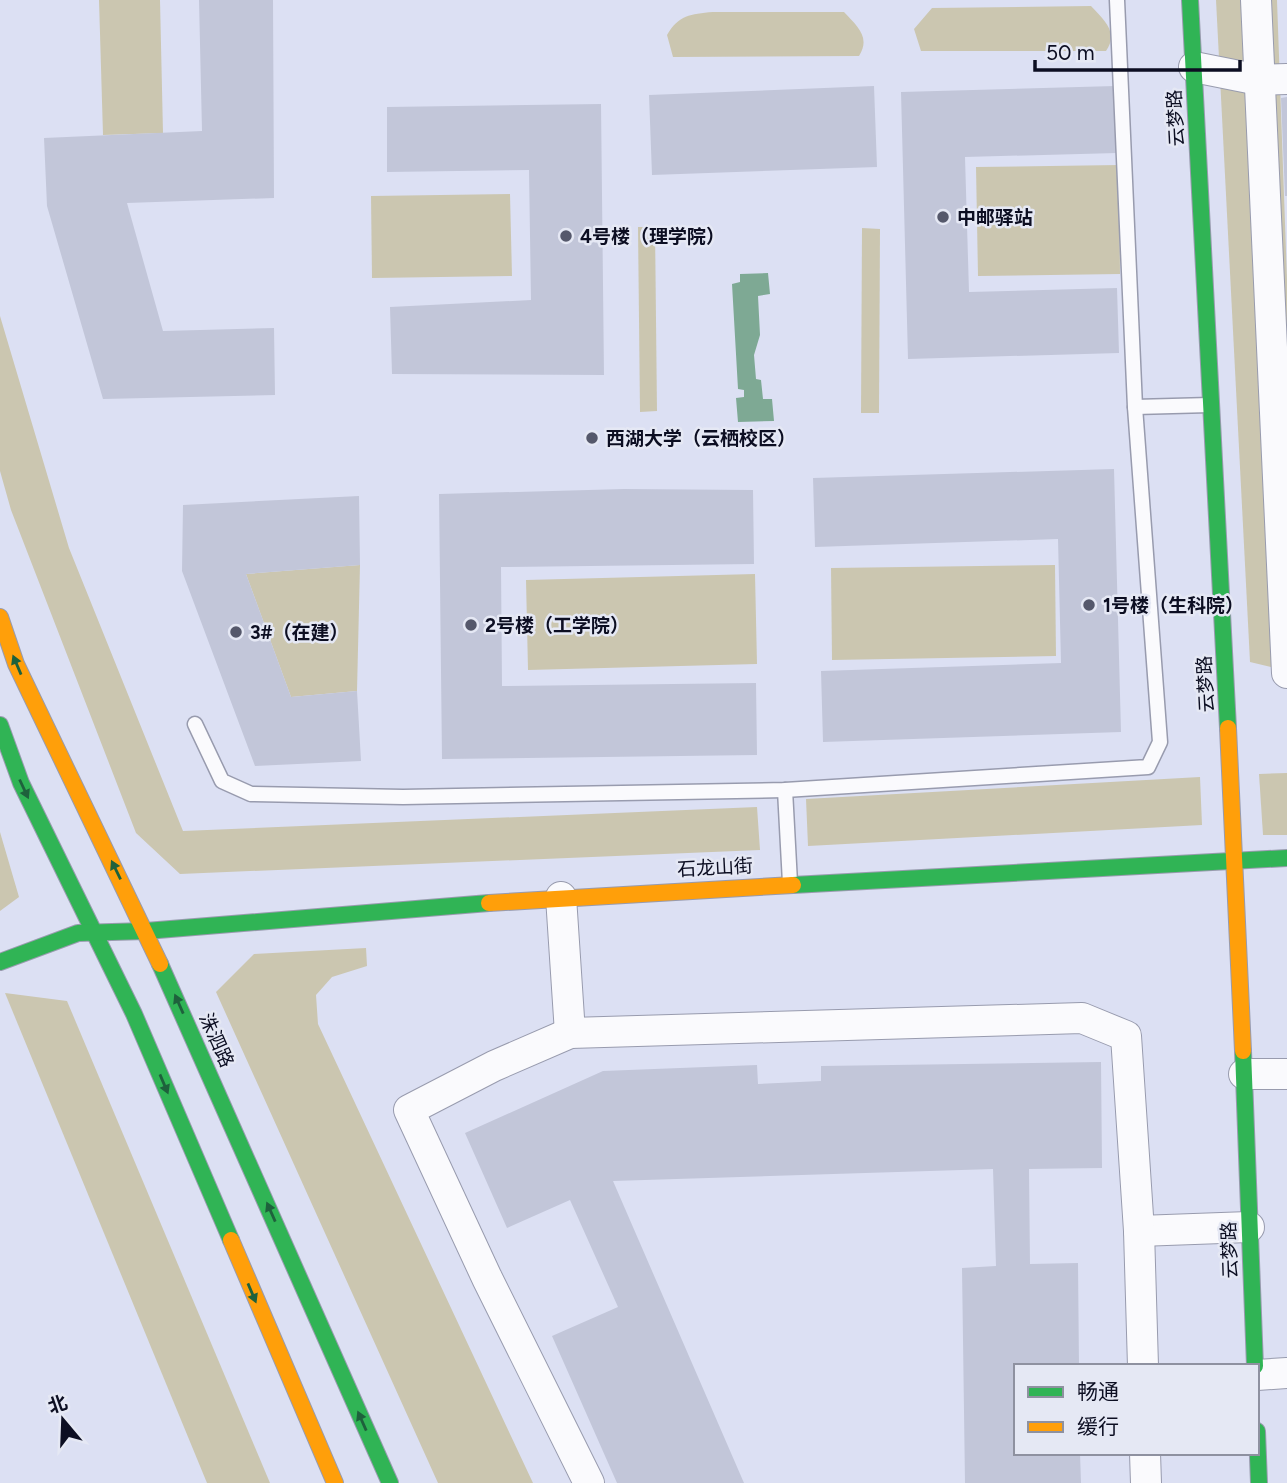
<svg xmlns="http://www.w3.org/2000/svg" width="1287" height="1483" font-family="Figtree,'Noto Sans SC',sans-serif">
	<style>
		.green { fill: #cbc6b0 }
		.water { fill: #7ea994 }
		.building { fill: #c2c6d9 }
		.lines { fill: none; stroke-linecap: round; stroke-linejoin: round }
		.lane-casing { stroke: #989bae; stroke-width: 17 }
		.street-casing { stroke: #989bae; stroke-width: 32 }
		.fast-casing { stroke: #989bae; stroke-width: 18 }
		.slow-casing { stroke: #989bae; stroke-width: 18 }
		.lane { stroke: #fafafd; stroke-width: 14 }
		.street { stroke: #fafafd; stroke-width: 30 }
		.fast { stroke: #30b455; stroke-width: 16 }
		.slow { stroke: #ff9f0a; stroke-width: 16 }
		.oneway { fill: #1e613c }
		.poi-dot { fill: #55586b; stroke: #e5e8f4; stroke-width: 2.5 }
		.labels { text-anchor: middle; stroke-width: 5; stroke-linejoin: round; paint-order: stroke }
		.street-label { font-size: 19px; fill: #0c0e22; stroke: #e5e8f4 }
		.poi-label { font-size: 19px; font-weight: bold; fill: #0c0e22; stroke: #e5e8f4; text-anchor: start }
	</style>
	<rect width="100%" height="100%" fill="#dce0f3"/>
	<!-- green -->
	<g class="green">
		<polygon points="99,0 160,0 163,133 103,135"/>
		<polygon points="1216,0 1277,0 1287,279 1287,671 1250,662"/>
		<path d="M1091,6C1104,20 1119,32 1106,51H921L914,29L932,8Z"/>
		<path d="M713,12H844C857,26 871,37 859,56L673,57L667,35C679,15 690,14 713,12Z"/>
		<polygon points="1119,165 1120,274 978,276 976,167"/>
		<polygon points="510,194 512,276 372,278 371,196"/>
		<polygon points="638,227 655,227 657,411 640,412"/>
		<polygon points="862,228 880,229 879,413 861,413"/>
		<polygon points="0,316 69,548 183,831 757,807 760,850 180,874 136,833 11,510 0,471"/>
		<polygon points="360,565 357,691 291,697 246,574"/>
		<polygon points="1055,565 1056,656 832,660 831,568"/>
		<polygon points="755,574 757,664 528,670 526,580"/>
		<polygon points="1287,773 1287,835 1263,835 1259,774"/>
		<polygon points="1200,777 1202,825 808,846 806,799"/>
		<polygon points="0,832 19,897 0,911"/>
		<polygon points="366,948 367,966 332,977 316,995 318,1024 533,1483 438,1483 216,992 254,954"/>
		<polygon points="5,993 67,1001 270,1483 207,1483"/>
	</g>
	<!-- water -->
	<polygon class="water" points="768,273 770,294 758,296 760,335 754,355 756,379 761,380 763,399 772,399 774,421 738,422 736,398 744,397 744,390 738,389 732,284 740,282 740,274"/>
	<!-- building -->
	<g class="building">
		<polygon points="199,0 273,0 274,198 127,203 163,331 274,328 275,395 103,399 47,206 44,138 202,131"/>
		<polygon points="874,86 877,167 652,175 649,95"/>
		<polygon points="1115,86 1117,153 965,157 969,292 1117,288 1119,353 908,359 901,92"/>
		<polygon points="1287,97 1287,196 1285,196 1281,98"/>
		<polygon points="601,104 604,375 392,374 390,307 531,300 529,170 387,172 387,107"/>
		<polygon points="1114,469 1121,732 823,742 821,671 1061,663 1058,539 815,547 813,478"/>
		<polygon points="624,489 753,490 754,564 501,567 502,686 756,683 757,755 442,759 439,494"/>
		<polygon points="359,496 360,565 246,574 291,697 357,691 361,761 255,766 182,571 183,505"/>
		<polygon points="1101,1062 1102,1168 1029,1169 1030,1264 1078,1263 1079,1366 1016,1366 1016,1453 1080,1453 1081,1483 965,1483 962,1268 996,1266 993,1169 613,1181 744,1483 617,1483 552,1336 618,1307 570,1200 507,1228 465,1133 603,1071 757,1065 758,1084 821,1081 821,1066"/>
	</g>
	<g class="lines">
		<defs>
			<g id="lane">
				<polyline points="1135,407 1210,405"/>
				<polyline points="195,724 222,781 251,794 403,797 785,790 1148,767 1160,742 1135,407 1117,0"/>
				<polyline points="785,790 790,883"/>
			</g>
			<g id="street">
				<polyline points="1256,0 1287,673"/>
				<polyline points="1194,67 1259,80 1287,79"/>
				<polyline points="561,897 570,1033"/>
				<polyline points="1244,1074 1287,1074"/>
				<polyline points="1139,1231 1249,1227"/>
				<polyline points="1257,1375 1287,1373"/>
				<polyline points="1145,1453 1146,1483"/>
				<polyline points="589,1483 487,1278 409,1110 494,1066 570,1033 1082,1018 1126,1036 1139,1231 1143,1366"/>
			</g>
			<g id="fast">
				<polyline points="1190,0 1228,728"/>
				<polyline points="0,725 21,783 134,1014 231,1240"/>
				<polyline points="793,885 1287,858"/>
				<polyline points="0,962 78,933 146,931 489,903"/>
				<polyline points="160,964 390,1483"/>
				<polyline points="1243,1051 1255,1366"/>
				<polyline points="1257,1431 1259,1483"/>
			</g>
			<g id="slow">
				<polyline points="0,617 16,664 160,964"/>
				<polyline points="1228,728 1243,1051"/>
				<polyline points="489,903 793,885"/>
				<polyline points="231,1240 335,1483"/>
			</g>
		</defs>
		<!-- lane casing -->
		<use href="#lane" class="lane-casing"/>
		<!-- street casing -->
		<use href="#street" class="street-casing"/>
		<!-- fast casing -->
		<use href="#fast" class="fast-casing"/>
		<!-- slow casing -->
		<use href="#slow" class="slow-casing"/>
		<!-- lane -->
		<use href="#lane" class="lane"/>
		<!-- street -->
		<use href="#street" class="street"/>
		<!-- fast -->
		<use href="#fast" class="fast"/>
		<!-- slow -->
		<use href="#slow" class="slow"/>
	</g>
	<!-- one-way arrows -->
	<defs><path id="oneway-solid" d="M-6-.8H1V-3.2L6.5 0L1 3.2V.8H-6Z" transform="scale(1.75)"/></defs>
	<g class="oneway">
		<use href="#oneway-solid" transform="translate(17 665) rotate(-113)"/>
		<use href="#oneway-solid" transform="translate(24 789) rotate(65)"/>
		<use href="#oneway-solid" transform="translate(116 870) rotate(-116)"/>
		<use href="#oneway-solid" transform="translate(179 1004) rotate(-114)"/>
		<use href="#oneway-solid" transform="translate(164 1084) rotate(67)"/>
		<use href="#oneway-solid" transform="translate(271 1212) rotate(-114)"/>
		<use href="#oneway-solid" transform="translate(252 1293) rotate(67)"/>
		<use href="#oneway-solid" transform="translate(362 1421) rotate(-114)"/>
	</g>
	<!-- markers -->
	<g class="poi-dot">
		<circle cx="943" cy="217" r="7"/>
		<circle cx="566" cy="236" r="7"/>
		<circle cx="592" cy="438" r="7"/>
		<circle cx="1089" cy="605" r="7"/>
		<circle cx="471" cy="625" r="7"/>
		<circle cx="236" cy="632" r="7"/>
	</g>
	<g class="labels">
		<!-- street labels -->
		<g class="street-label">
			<text transform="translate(1175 118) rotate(-93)" y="7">云梦路</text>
			<text transform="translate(1205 684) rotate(-93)" y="7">云梦路</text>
			<text transform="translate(715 867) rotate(-3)" y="7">石龙山街</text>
			<text transform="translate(217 1040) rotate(66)" y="7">洙泗路</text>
			<text transform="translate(1229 1250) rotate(-92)" y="7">云梦路</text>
		</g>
		<!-- poi labels -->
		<g class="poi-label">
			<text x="957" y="224">中邮驿站</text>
			<text x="580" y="243">4号楼（理学院）</text>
			<text x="606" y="445">西湖大学（云栖校区）</text>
			<text x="1103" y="612">1号楼（生科院）</text>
			<text x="485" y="632">2号楼（工学院）</text>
			<text x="250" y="639">3#（在建）</text>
		</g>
	</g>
	<!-- legend -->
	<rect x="1014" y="1364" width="245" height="91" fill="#e5e8f4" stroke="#8e91a0" stroke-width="2"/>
	<rect x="1028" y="1387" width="35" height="10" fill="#30b455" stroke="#8e91a0" stroke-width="2"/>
	<text x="1077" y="1399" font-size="21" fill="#0c0e22">畅通</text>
	<rect x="1028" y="1422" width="35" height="10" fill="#ff9f0a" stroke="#8e91a0" stroke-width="2"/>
	<text x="1077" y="1434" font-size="21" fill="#0c0e22">缓行</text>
	<!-- north arrow -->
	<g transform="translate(63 1420) rotate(341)" stroke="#e5e8f4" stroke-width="5" paint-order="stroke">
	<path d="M0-5L12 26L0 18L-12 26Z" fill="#0c0e22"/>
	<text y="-10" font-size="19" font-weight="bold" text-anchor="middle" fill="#0c0e22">北</text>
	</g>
	<!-- scale -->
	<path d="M1035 60v10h205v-10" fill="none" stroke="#0c0e22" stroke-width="3.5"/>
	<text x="1046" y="60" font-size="21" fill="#0c0e22" stroke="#e5e8f4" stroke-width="5" paint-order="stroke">50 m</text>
</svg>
